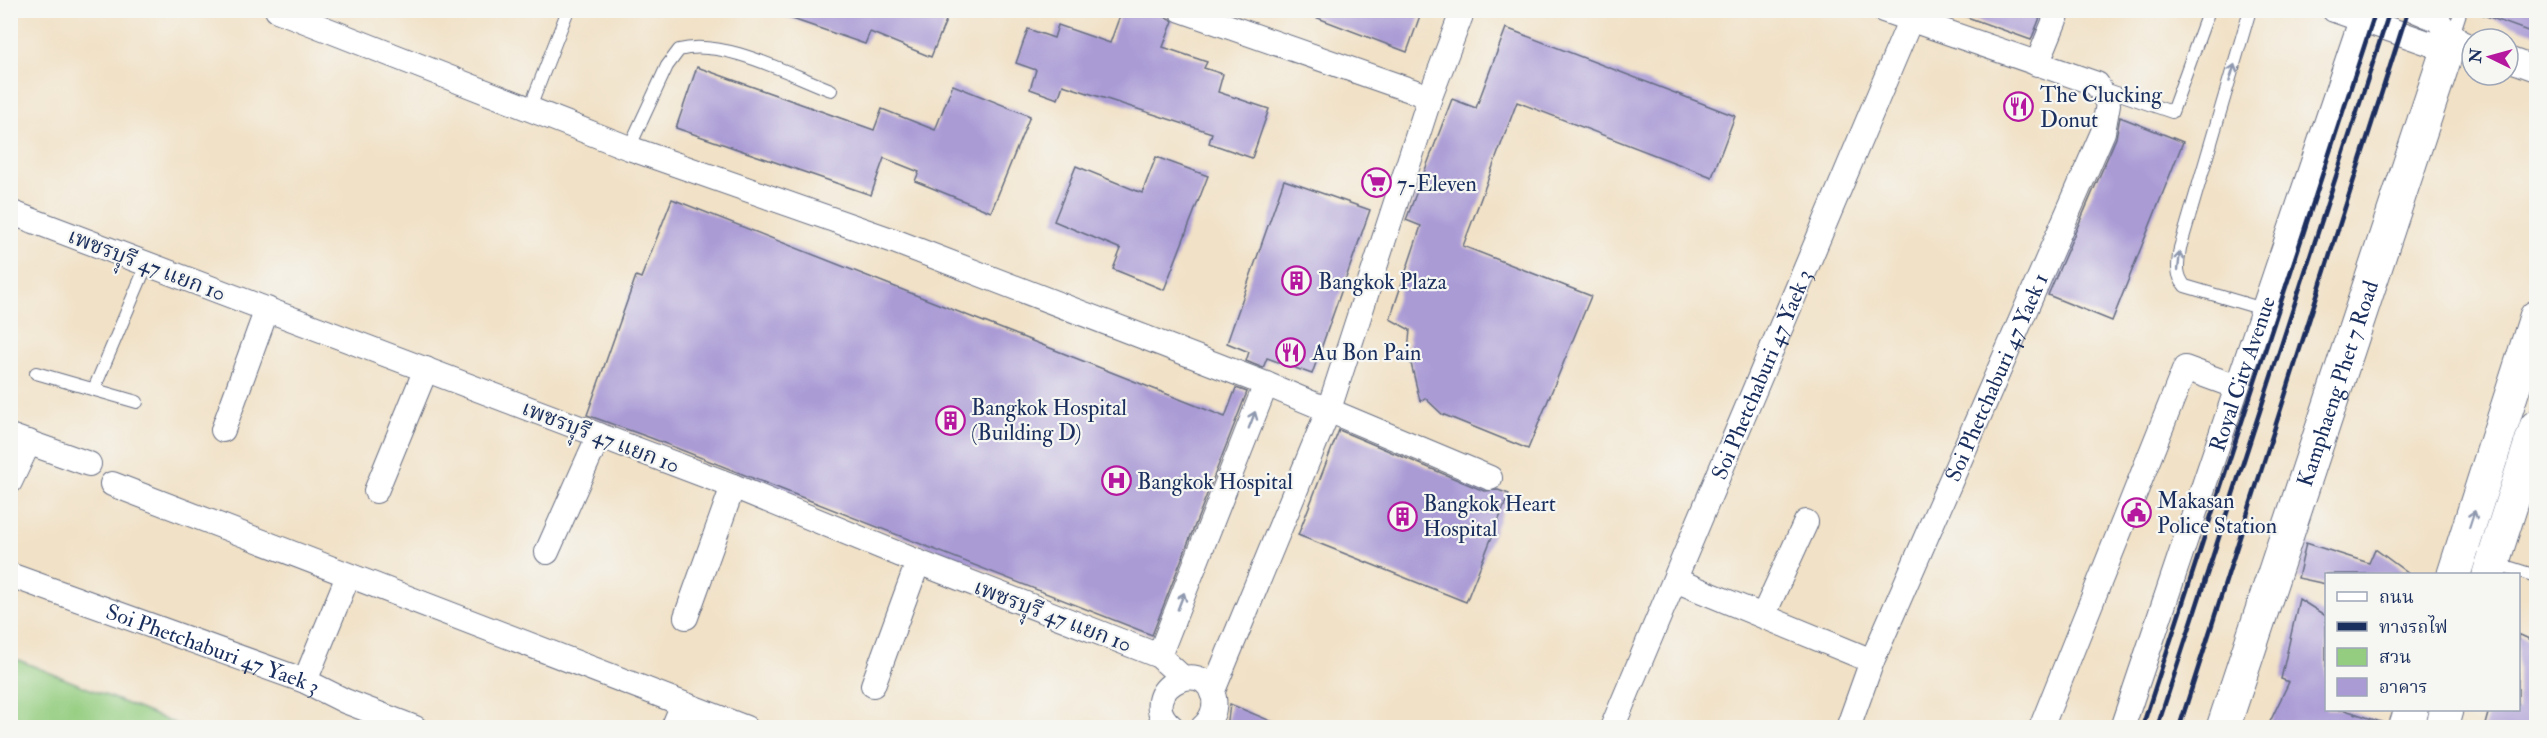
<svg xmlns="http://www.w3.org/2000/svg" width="2547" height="738" font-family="'IM FELL Double Pica','Noto Serif Thai',serif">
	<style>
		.green { fill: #94cd80; stroke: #587e6f; stroke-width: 1.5 }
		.building { fill: #aa9bd5 }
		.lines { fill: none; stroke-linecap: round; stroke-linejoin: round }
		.lane-casing { stroke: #666d82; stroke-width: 14 }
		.street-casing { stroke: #666d82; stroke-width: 26 }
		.secondary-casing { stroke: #666d82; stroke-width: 35 }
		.primary-casing { stroke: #666d82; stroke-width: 35 }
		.lane { stroke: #fff; stroke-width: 12 }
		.street { stroke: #fff; stroke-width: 24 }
		.secondary { stroke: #fff; stroke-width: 33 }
		.primary { stroke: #fff; stroke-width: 33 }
		.rail { stroke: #1b2f5e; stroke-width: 4.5 }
		.oneway { stroke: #8d97ae }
		.labels { text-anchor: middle; stroke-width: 4.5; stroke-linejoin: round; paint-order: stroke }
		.poi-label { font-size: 22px; fill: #1b2f5e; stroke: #f6f6f2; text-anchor: start }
		.street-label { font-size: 22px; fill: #1b2f5e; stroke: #f6f6f2 }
	</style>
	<rect width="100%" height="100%" fill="#f6f6f2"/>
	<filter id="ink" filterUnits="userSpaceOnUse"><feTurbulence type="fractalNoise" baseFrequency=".0167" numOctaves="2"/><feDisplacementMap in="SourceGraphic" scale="12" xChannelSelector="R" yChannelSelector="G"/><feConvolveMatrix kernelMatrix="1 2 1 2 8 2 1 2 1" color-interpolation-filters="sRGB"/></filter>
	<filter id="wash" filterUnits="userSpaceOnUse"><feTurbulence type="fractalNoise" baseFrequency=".008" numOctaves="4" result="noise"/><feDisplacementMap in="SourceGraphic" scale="24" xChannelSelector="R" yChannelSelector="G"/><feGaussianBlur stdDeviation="1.35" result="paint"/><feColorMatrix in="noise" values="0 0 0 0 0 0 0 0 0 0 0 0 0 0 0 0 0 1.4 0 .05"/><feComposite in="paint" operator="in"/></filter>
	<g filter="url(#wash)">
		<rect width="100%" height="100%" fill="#f1e1c6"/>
		<!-- green -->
		<polygon class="green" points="11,657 184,727 11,727"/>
		<g id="blocks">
			<!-- building -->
			<g class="building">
				<polygon points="776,10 927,10 947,18 931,57 870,32 865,44 775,13"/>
				<polygon points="1122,10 1148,10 1170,19 1173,21 1163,47 1207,62 1204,68 1223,74 1218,92 1269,109 1252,158 1209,143 1212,133 1063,85 1058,99 1030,89 1036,70 1016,63 1028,29 1054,38 1058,25 1110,43"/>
				<polygon points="1302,10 1422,10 1407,52 1302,12"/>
				<polygon points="1957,10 2043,10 2031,40 1956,13"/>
				<polygon points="2478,10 2536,10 2536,34 2478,13"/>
				<polygon points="1506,28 1735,116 1712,177 1517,102 1463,246 1591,296 1528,449 1442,414 1425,398 1420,401 1408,351 1410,330 1390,319 1421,226 1406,220 1452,99 1476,108"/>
				<polygon points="697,67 874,130 882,109 935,130 953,85 1030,116 991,212 915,181 919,172 884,158 871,195 676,128"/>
				<polygon points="2120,117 2183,142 2112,321 2048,295 2116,138"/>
				<polygon points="1156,157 1208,176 1164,290 1113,269 1121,249 1054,221 1076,166 1142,193"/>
				<polygon points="1284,180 1370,210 1312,374 1267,358 1263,368 1246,361 1249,352 1227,343"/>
				<polygon points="672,199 1225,417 1236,388 1247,392 1152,635 651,438 587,415 636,276 641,278"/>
				<polygon points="1339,430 1484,491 1498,490 1509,494 1466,602 1298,535"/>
				<polygon points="2306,543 2369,563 2375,549 2409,574 2326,574 2326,584 2298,578"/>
				<polygon points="2299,599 2326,616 2326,710 2345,710 2387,724 2387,728 2267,728 2289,682 2281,679"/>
				<polygon points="2518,634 2536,642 2536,728 2484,728 2489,710 2518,710"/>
				<polygon points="1230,704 1285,727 1285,728 1227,728"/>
			</g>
		</g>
	</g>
	<g filter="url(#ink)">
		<use href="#blocks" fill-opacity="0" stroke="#666d82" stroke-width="1.5"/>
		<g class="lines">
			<defs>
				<g id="lane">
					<path d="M2250,10L2180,248C2178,263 2175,274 2185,286L2263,309"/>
					<polyline points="2452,38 2461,10"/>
					<polyline points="2102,88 2172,112 2209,10"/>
					<polyline points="529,110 568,10"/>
					<path d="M629,148L667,66L679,50C723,38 789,74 831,90"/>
					<polyline points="36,373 137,402"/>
					<polyline points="94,389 147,264"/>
					<polyline points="2495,563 2536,576"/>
				</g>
				<g id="street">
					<polyline points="277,10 629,148 894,241 1266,384 1490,478"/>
					<polyline points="1181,10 1430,97"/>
					<polyline points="2334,10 2431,44 2451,39 2472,47"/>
					<polyline points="2415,10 2438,20 2451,39"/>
					<polyline points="2508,59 2536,69"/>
					<polyline points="2037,64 2059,10"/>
					<polyline points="10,212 733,486 918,562 1159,656 1183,678"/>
					<polyline points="223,430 267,309"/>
					<polyline points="10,436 89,464"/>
					<polyline points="10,482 29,442"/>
					<polyline points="112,484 746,728"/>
					<polyline points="376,491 426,369"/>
					<polyline points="547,552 599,435"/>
					<path id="s1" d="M10,575L305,681L345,701L415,728"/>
					<polyline points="1675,580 1872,661"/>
					<polyline points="1763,616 1806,522"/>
					<polyline points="686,617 733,486"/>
					<polyline points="1159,656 1266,384"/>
					<polyline points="305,681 348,576"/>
					<polyline points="873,685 918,562"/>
					<polyline points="1212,693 1329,409 1430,97 1463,10"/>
					<polyline points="673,728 683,704"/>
					<path d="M1173,728C1130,695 1203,651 1214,698C1216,710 1211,720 1202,728"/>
					<path id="s2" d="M1612,728L1910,21"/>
					<path id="s3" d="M1848,728L1872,661L2103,132L2108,104L2097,84L1883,10"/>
					<polyline points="2041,728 2185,368 2237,387"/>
					<path id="s4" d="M2122,728L2361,20"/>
				</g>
				<g id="secondary">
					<path id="s5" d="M2223,728L2451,39"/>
				</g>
				<g id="primary">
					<polyline points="2454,574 2536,317"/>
					<polyline points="2489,574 2536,427"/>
					<polyline points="2405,728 2411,710"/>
					<polyline points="2441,728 2446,710"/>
				</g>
			</defs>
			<!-- lane casing -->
			<use href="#lane" class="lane-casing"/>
			<!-- street casing -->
			<use href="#street" class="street-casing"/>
			<!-- secondary casing -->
			<use href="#secondary" class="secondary-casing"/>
			<!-- primary casing -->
			<use href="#primary" class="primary-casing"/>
			<!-- lane -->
			<use href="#lane" class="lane"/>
			<!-- street -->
			<use href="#street" class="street"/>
			<!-- secondary -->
			<use href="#secondary" class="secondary"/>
			<!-- primary -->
			<use href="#primary" class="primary"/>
			<!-- rail -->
			<g class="rail">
				<polyline points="2142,728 2376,10"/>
				<polyline points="2157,728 2390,10"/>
				<polyline points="2179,728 2408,10"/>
			</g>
		</g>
		<!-- one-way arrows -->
		<defs><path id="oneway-shaft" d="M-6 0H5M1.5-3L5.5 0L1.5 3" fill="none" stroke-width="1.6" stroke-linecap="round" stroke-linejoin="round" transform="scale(1.5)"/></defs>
		<g class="oneway">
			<use href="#oneway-shaft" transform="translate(2232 73) rotate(-73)"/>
			<use href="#oneway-shaft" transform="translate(2179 261) rotate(-84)"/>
			<use href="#oneway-shaft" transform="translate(1252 420) rotate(-69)"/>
			<use href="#oneway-shaft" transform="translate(2472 519) rotate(-72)"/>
			<use href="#oneway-shaft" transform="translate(1181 601) rotate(-69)"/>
		</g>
	</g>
	<!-- icons -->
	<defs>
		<symbol id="restaurant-ring" viewBox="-11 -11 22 22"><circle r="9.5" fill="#f6f6f2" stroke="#b5179e" stroke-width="1.5"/><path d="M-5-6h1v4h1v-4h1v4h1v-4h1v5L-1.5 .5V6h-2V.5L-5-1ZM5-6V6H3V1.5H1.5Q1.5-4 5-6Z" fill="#b5179e"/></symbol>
		<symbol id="supermarket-ring" viewBox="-11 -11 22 22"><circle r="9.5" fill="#f6f6f2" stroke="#b5179e" stroke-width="1.5"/><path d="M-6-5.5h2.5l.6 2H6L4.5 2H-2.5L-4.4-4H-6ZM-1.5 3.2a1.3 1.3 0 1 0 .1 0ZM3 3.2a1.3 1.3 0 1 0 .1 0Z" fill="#b5179e"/></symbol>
		<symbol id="building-ring" viewBox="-11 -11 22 22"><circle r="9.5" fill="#f6f6f2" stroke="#b5179e" stroke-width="1.5"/><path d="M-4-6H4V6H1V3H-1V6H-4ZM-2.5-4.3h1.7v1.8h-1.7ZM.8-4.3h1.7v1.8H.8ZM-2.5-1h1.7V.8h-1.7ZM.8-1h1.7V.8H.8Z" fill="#b5179e"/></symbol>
		<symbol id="hospital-ring" viewBox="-11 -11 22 22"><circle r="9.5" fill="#f6f6f2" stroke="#b5179e" stroke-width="1.5"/><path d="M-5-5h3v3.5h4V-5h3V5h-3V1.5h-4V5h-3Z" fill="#b5179e"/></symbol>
		<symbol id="civic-ring" viewBox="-11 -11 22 22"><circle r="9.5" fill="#f6f6f2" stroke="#b5179e" stroke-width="1.5"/><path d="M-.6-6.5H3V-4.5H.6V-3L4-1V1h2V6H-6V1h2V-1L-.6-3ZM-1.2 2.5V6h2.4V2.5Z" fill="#b5179e"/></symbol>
	</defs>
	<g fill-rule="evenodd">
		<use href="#restaurant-ring" x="2002" y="90" width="33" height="33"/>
		<use href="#supermarket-ring" x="1360" y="166" width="33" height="33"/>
		<use href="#building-ring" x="1280" y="264" width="33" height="33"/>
		<use href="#restaurant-ring" x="1274" y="336" width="33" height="33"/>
		<use href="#building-ring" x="934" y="404" width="33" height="33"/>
		<use href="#hospital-ring" x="1100" y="464" width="33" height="33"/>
		<use href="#civic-ring" x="2120" y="496" width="33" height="33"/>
		<use href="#building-ring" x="1386" y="500" width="33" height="33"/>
	</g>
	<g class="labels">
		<!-- poi labels -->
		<g class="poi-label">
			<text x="2040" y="102">The Clucking<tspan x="2040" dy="25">Donut</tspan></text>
			<text x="1397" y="191">7-Eleven</text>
			<text x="1318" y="289">Bangkok Plaza</text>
			<text x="1312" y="360">Au Bon Pain</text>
			<text x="971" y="415">Bangkok Hospital<tspan x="971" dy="25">(Building D)</tspan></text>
			<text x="1137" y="489">Bangkok Hospital</text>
			<text x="2157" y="508">Makasan<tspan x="2157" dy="25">Police Station</tspan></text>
			<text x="1423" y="511">Bangkok Heart<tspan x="1423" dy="25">Hospital</tspan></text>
		</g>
		<!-- street labels -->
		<g class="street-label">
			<text transform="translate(147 264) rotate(21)" y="8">เพชรบุุรี 47 แยก 10</text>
			<text dy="8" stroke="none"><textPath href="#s2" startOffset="384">Soi Phetchaburi 47 Yaek 3</textPath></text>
			<text dy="8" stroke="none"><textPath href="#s4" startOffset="374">Royal City Avenue</textPath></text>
			<text dy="8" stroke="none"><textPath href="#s3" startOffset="381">Soi Phetchaburi 47 Yaek 1</textPath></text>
			<text dy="8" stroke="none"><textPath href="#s5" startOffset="363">Kamphaeng Phet 7 Road</textPath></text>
			<text transform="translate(601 436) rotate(21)" y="8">เพชรบุุรี 47 แยก 10</text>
			<text transform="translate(1053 615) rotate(21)" y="8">เพชรบุุรี 47 แยก 10</text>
			<text dy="8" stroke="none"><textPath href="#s1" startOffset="216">Soi Phetchaburi 47 Yaek 3</textPath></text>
		</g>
	</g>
	<!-- margin -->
	<rect width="2547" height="738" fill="none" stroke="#f6f6f2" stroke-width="36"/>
	<!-- legend -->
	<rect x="2325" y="573" width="195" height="138" fill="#f6f6f2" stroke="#9ea6b7" stroke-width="1.5"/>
	<rect x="2337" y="592" width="30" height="9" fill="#ffffff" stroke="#9ea6b7" stroke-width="1.5"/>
	<text x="2379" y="603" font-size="18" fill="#1b2f5e">ถนน</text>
	<rect x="2337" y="622" width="30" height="9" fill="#1b2f5e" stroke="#9ea6b7" stroke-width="1.5"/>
	<text x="2379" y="633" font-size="18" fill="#1b2f5e">ทางรถไฟ</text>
	<rect x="2337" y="648" width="30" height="18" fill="#94cd80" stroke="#9ea6b7" stroke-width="1.5"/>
	<text x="2379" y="663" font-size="18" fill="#1b2f5e">สวน</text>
	<rect x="2337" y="678" width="30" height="18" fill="#aa9bd5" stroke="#9ea6b7" stroke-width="1.5"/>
	<text x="2379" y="693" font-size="18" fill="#1b2f5e">อาคาร</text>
	<!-- north arrow -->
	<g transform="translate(2490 57) rotate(275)"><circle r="28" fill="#f6f6f2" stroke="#9ea6b7" stroke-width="1.5"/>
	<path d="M0-4.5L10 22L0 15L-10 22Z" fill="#b5179e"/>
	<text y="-9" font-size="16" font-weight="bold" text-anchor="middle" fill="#1b2f5e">N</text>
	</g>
</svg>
